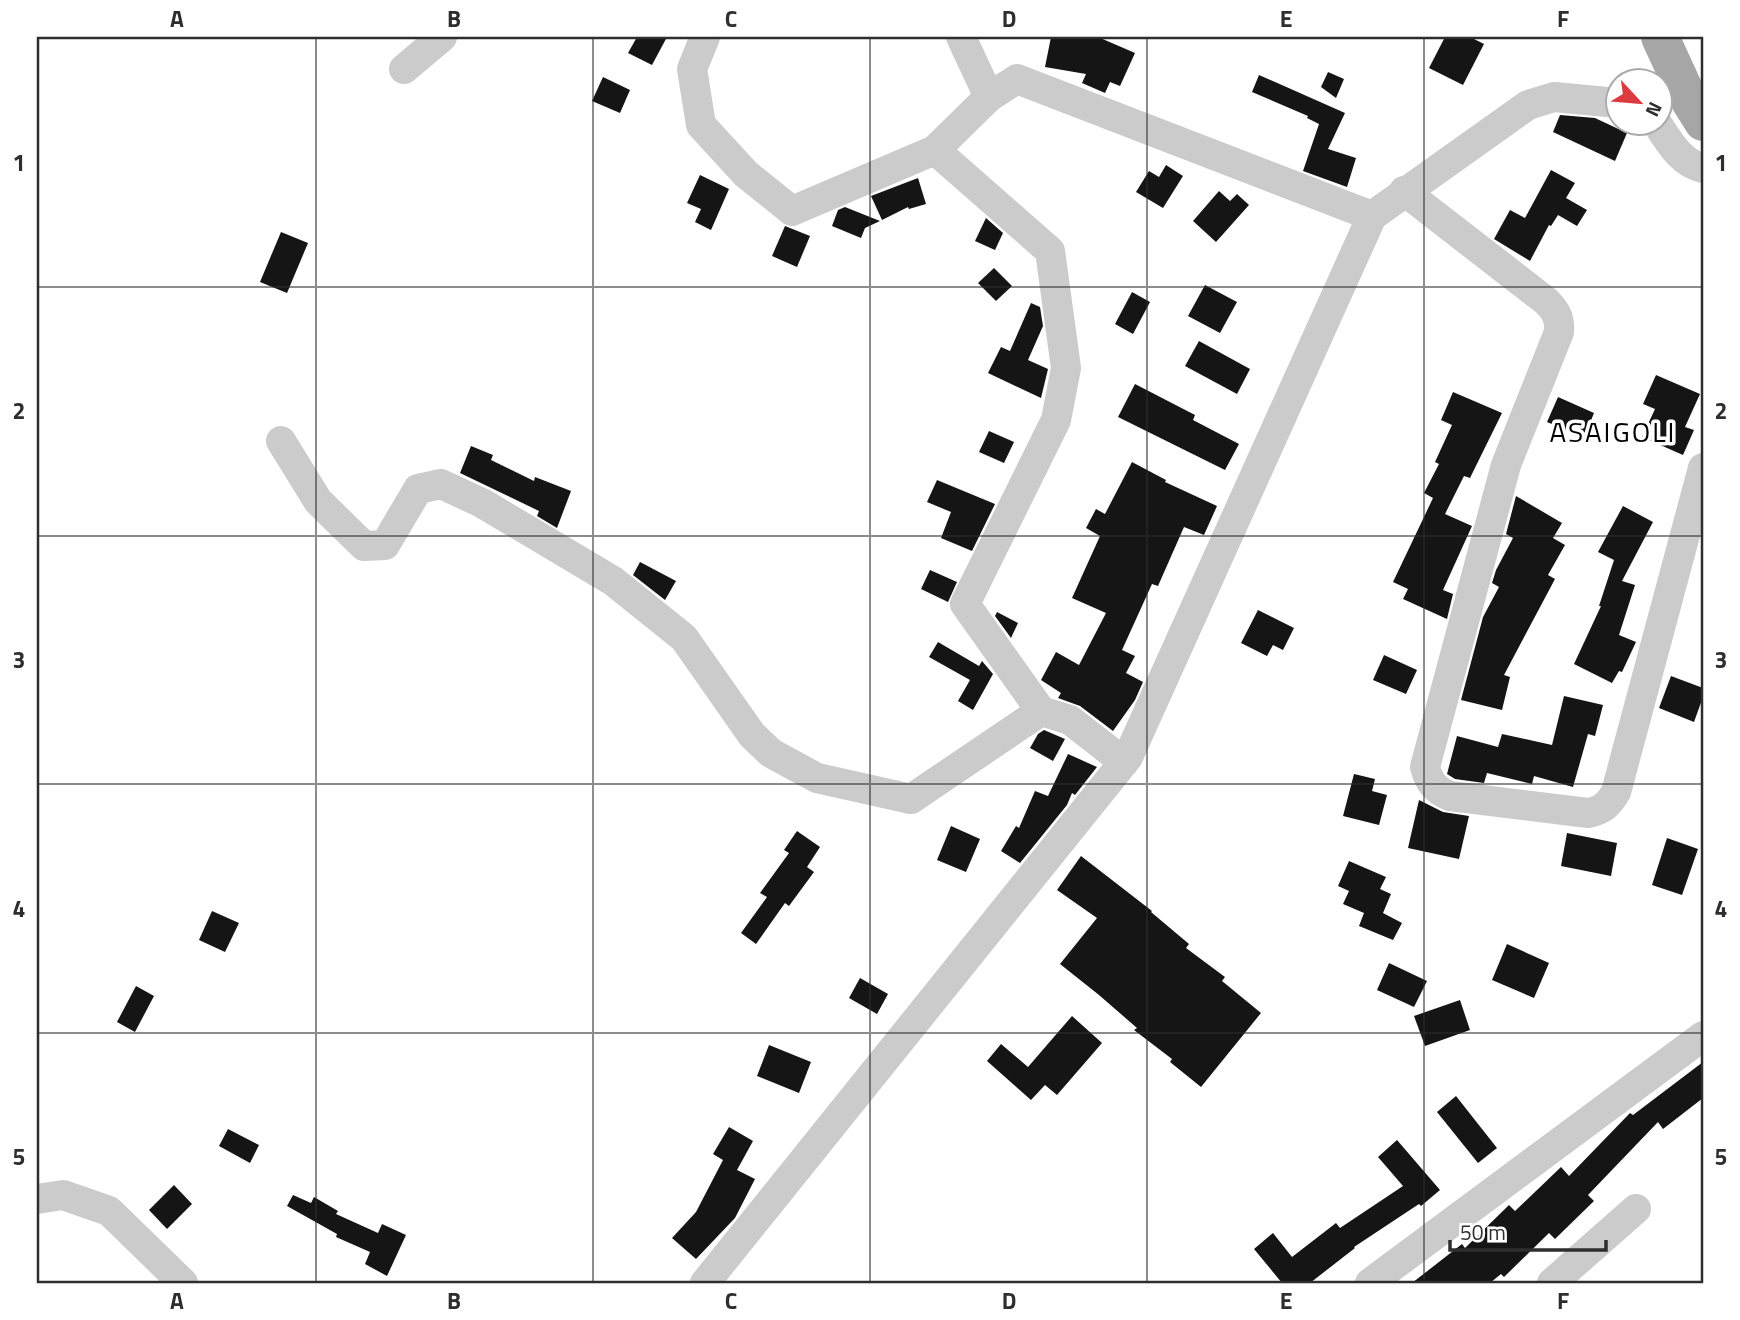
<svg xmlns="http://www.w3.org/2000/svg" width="1740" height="1320" font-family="'Titillium Web',sans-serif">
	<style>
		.building { fill: #151515 }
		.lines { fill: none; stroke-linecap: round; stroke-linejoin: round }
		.minor { stroke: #cbcbcb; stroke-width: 30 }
		.major { stroke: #a6a6a6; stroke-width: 38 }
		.grid { fill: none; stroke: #2e2e2e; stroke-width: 2; stroke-opacity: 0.55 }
		.labels { text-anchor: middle; stroke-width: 7; stroke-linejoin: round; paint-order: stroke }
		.quarter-label { font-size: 28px; letter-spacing: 2px; fill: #000; stroke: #fff }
		.neatline { fill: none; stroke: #2e2e2e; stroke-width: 2.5 }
		.grid-label { font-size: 23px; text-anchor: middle; font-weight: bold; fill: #2e2e2e }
	</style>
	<rect width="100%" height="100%" fill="#fff"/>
	<!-- building -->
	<g class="building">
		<polygon points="637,37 667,37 652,65 628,53"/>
		<polygon points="1051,37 1098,37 1135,53 1120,86 1110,82 1105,93 1082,83 1086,74 1045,67"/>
		<polygon points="1445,37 1470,37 1484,44 1463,85 1429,68"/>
		<polygon points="1328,72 1344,79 1336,98 1321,87"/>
		<polygon points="1259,75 1345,113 1328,149 1356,158 1347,187 1303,171 1319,124 1307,118 1308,116 1252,92"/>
		<polygon points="603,77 630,90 620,113 592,101"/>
		<polygon points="1560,115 1595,118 1627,133 1615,161 1553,132"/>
		<polygon points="1166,165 1183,176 1163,208 1136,192 1149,171 1159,177"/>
		<polygon points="1551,170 1575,183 1566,198 1587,210 1577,226 1558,215 1551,226 1549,225 1530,261 1494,239 1510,210 1525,218"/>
		<polygon points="700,175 729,189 711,230 695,222 701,209 687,203"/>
		<polygon points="918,178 926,204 909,209 908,207 882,220 871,196"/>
		<polygon points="1219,191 1230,201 1237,194 1249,205 1216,242 1193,221"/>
		<polygon points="845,207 880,221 865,228 861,238 832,226 838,210"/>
		<polygon points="986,218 1003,233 995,250 975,241"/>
		<polygon points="785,226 810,236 797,267 772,256"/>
		<polygon points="281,232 308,243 287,293 260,282"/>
		<polygon points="994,268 1012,286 996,301 978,283"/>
		<polygon points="1205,285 1237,302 1220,333 1188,316"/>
		<polygon points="1132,292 1150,302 1133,334 1115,324"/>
		<polygon points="1031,303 1040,307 1043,326 1028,360 1048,369 1041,398 988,373 1001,347 1010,351"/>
		<polygon points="1199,341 1250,369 1237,394 1185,366"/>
		<polygon points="1656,375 1700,394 1685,427 1694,430 1683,455 1642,437 1655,409 1643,404"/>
		<polygon points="1135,384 1195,415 1193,420 1239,444 1225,470 1118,417"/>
		<polygon points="1453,392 1502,413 1470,478 1464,476 1445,514 1472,526 1443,590 1453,594 1447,619 1403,599 1408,589 1393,582 1433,498 1424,493 1439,464 1435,462 1452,425 1441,420"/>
		<polygon points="1558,397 1594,413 1584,438 1547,422"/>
		<polygon points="989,431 1014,442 1004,463 979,452"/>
		<polygon points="471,446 493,455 491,460 534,481 535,477 571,491 557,528 537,516 539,511 460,473"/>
		<polygon points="1132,462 1166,480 1165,482 1217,506 1204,535 1184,527 1158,586 1152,584 1122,650 1135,656 1126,673 1143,682 1135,700 1113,731 1080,706 1058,698 1061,693 1041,680 1056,652 1079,665 1106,613 1072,598 1100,536 1086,528 1096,509 1105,514"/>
		<polygon points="937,480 995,504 972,551 941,538 951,512 927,502"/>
		<polygon points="1516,496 1562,523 1553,538 1565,545 1548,575 1555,579 1504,675 1510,677 1502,710 1461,700 1483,617 1499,587 1492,583 1496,570 1513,538 1506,534"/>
		<polygon points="1623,506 1653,522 1622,581 1635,585 1619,635 1636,642 1622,672 1619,671 1612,683 1574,664 1601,606 1599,606 1614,560 1598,552"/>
		<polygon points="640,562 676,581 665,600 633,575"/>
		<polygon points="930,570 957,582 948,602 921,589"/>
		<polygon points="1258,610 1294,628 1283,650 1273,645 1267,656 1241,643"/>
		<polygon points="997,612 1018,623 1011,638 995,616"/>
		<polygon points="938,642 979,666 982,661 993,674 973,710 958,701 970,680 929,657"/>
		<polygon points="1384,655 1417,670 1406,694 1373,680"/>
		<polygon points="1671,676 1703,688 1703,697 1694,722 1659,708"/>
		<polygon points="1564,696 1603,705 1595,736 1588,734 1573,787 1534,776 1532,784 1487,773 1484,783 1455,779 1447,774 1457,736 1498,747 1502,734 1552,745"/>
		<polygon points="1044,730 1065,739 1053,761 1030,748 1038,734"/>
		<polygon points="1068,754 1097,767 1075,795 1072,793 1067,805 1020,863 1001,851 1016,826 1019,828 1035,791 1048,796"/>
		<polygon points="1354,774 1375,779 1372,791 1387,795 1379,825 1343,816"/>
		<polygon points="1419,800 1443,812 1469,816 1459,859 1408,848"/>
		<polygon points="951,826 980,839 966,872 937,860"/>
		<polygon points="797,831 820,847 807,867 814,872 789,906 785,903 756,944 741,933 767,897 760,893 789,853 784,850"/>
		<polygon points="1567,833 1617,843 1611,876 1561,866"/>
		<polygon points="1667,838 1698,849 1682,895 1652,885"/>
		<polygon points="1081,856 1152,911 1151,912 1189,944 1186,948 1225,977 1222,981 1261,1013 1201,1087 1170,1062 1172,1059 1134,1030 1137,1028 1099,995 1060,964 1097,918 1057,890"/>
		<polygon points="1349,861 1386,877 1380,889 1391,894 1383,913 1402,923 1393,940 1359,926 1364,913 1343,904 1349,891 1338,886"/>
		<polygon points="212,911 239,923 225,952 199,940"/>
		<polygon points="1507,944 1549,963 1534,998 1492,980"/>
		<polygon points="1389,963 1427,981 1414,1007 1377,990"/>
		<polygon points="860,978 888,994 877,1014 849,998"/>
		<polygon points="136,986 154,996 135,1032 117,1022"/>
		<polygon points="1460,1000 1470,1030 1425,1046 1414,1016"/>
		<polygon points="1072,1016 1102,1043 1057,1095 1045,1085 1031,1100 987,1061 1001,1044 1028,1067"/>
		<polygon points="769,1045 811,1062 799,1093 757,1076"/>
		<polygon points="1703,1062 1703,1098 1663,1129 1658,1122 1588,1195 1594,1201 1555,1239 1549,1233 1504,1277 1501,1274 1490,1283 1412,1283 1462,1244 1465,1248 1509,1205 1515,1211 1561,1167 1569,1176 1630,1113 1633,1115"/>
		<polygon points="1456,1096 1497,1148 1478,1163 1437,1112"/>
		<polygon points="729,1127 753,1141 737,1170 755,1179 735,1218 696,1259 672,1238 696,1212 723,1160 713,1154"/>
		<polygon points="228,1129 259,1145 250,1163 219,1146"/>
		<polygon points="1397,1140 1440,1190 1421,1206 1419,1204 1354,1247 1355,1248 1310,1283 1282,1283 1254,1249 1273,1233 1292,1257 1336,1223 1340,1228 1403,1186 1378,1157"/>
		<polygon points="174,1185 192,1204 167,1229 149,1210"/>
		<polygon points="293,1195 311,1203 314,1197 338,1211 336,1214 378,1233 382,1224 406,1235 387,1276 365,1264 370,1252 336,1237 337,1234 287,1206"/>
	</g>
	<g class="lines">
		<!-- minor -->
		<g class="minor">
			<polyline points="705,37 692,69 701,125 746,174 792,211 935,150 989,97 1017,79 1372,216"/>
			<polyline points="961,37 989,97"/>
			<polyline points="404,69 442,37"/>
			<path d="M1656,122C1669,141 1680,163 1703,168"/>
			<polyline points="935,150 1050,251 1066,368 1056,420 965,604 1041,711"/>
			<path d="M1404,191L1546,301C1556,311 1560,318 1559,332L1506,465L1425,767C1429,782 1435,790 1450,796L1588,813C1603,810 1608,805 1616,792L1703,468"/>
			<polyline points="281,441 318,501 364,546 385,545 418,489 441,484 482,503 613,581 684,638 752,735 771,753 817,778 911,799 1041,711 1070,720 1124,762"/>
			<polyline points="37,1199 63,1195 109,1211 183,1283"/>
			<polyline points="705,1283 1128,757 1372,216 1528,105 1554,97 1618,103"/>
			<polyline points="1370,1283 1703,1036"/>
			<polyline points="1552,1283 1636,1209"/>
		</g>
		<!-- major -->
		<polyline class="major" points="1660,37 1688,98 1703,122"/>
	</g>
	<!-- grid -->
	<path class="grid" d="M316,37V1283M593,37V1283M870,37V1283M1147,37V1283M1424,37V1283M37,287H1703M37,536H1703M37,784H1703M37,1033H1703"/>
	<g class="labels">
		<!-- quarter labels -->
		<g class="quarter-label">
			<text x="1613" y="442">ASAIGOLI</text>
		</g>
	</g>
	<!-- border -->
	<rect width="1740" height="1320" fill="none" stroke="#ffffff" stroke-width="77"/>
	<!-- north arrow -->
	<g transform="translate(1639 102) rotate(116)"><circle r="33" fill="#ffffff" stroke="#ababab" stroke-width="2"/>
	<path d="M0-5L12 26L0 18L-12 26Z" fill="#db3a3f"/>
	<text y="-10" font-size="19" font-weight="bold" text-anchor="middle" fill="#2e2e2e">N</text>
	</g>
	<!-- scale -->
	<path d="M1450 1240v10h156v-10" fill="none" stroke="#2e2e2e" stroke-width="3.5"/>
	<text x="1460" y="1240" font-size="21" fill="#2e2e2e" stroke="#ffffff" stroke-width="5" paint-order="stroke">50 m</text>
	<rect x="38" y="38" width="1664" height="1244" class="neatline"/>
	<g class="grid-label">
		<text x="177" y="27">A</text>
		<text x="454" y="27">B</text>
		<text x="731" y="27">C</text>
		<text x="1009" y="27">D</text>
		<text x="1286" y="27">E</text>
		<text x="1563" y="27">F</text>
		<text x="19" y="171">1</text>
		<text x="1721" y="171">1</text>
		<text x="19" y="419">2</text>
		<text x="1721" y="419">2</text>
		<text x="19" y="668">3</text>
		<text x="1721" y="668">3</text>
		<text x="19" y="917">4</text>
		<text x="1721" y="917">4</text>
		<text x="19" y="1165">5</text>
		<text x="1721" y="1165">5</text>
		<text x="177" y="1309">A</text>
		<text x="454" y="1309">B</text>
		<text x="731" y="1309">C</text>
		<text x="1009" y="1309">D</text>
		<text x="1286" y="1309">E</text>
		<text x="1563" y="1309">F</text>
	</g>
</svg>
